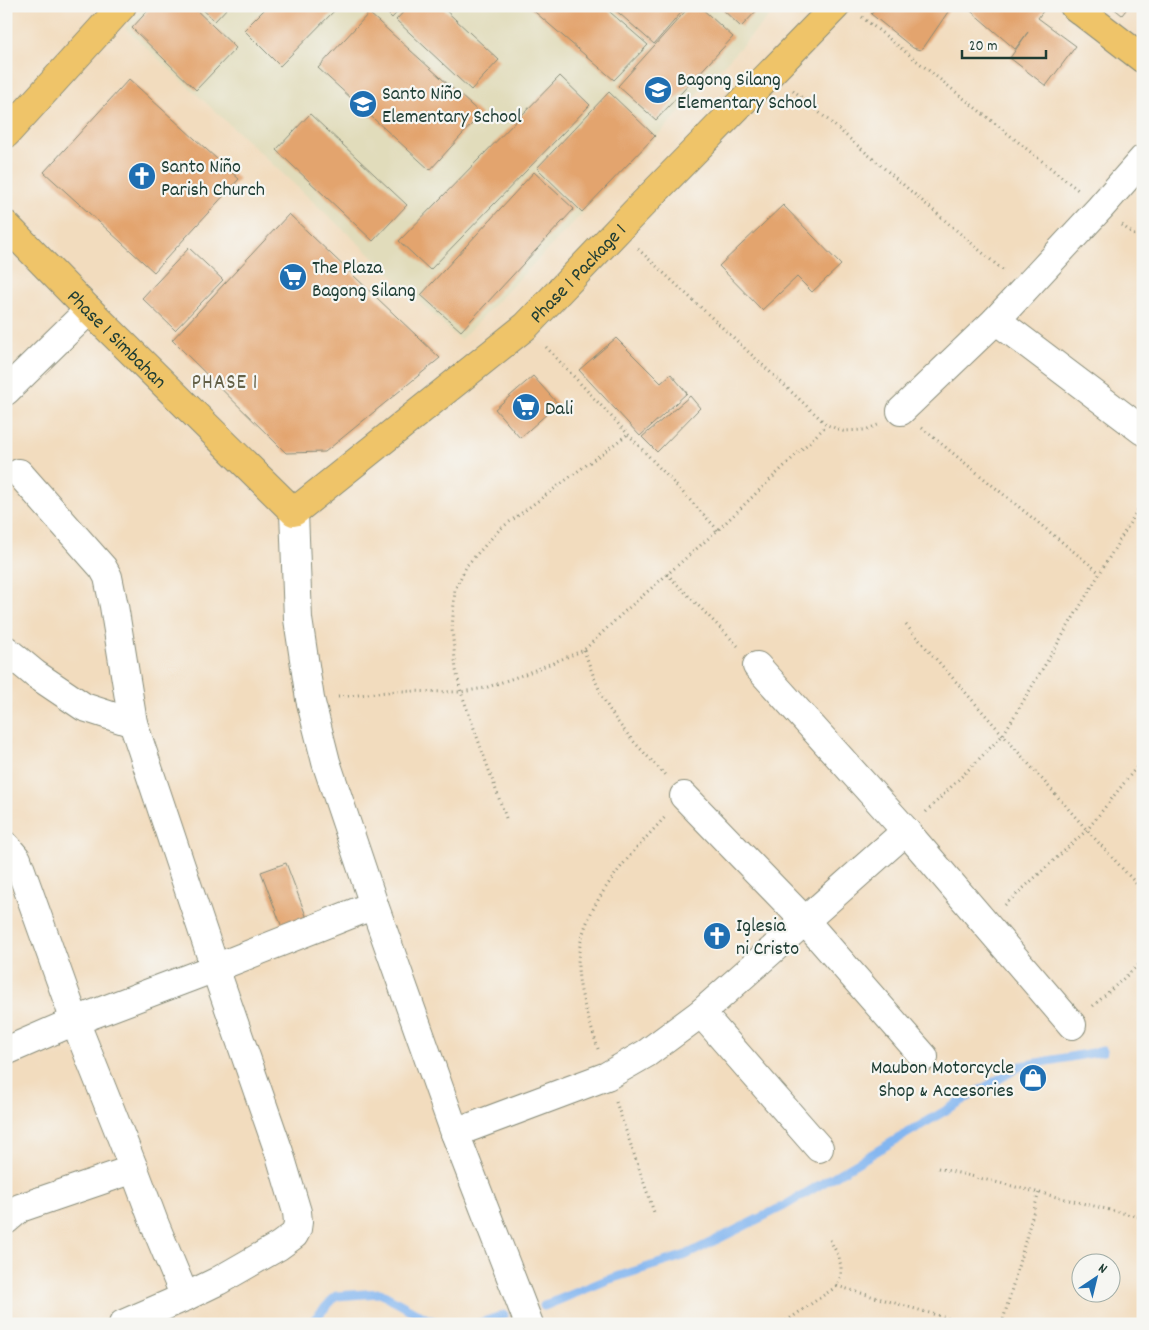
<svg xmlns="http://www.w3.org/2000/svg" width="1149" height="1330" font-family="Dekko,sans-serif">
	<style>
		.built { fill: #e1dcbb }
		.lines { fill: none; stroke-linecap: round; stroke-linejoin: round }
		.stream { stroke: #83b6f0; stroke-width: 9 }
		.building { fill: #e3a46e }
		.minor-casing { stroke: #888c79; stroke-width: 30 }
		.major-casing { stroke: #888c79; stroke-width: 30 }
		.path { stroke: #888c79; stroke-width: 3; stroke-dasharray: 1 4; stroke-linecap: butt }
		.minor { stroke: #fff; stroke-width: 28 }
		.major { stroke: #efc469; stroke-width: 28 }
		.labels { text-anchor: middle; stroke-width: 4.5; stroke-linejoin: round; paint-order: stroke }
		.poi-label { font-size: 20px; fill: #1f3d34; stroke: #f6f6f2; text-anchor: start }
		.street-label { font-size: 20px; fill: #1f3d34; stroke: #f6f6f2 }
		.neighbourhood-label { font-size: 21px; letter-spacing: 1px; fill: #646148; stroke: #f6f6f2 }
	</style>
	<rect width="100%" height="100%" fill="#f6f6f2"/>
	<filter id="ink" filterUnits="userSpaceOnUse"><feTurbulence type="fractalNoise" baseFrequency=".02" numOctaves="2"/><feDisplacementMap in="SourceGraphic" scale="10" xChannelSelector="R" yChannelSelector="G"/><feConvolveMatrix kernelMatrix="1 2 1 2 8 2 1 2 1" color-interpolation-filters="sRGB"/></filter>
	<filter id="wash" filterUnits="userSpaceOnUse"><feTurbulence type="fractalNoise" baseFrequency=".0096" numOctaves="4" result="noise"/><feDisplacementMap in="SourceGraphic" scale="20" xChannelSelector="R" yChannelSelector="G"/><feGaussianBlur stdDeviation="1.12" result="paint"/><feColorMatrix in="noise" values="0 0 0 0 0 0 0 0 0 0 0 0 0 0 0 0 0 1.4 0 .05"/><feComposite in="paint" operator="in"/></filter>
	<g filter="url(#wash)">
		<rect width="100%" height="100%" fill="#f2dcbe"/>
		<!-- built -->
		<polygon class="built" points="145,6 779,6 661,132 460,340 373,257 125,28"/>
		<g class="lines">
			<!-- stream -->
			<g class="stream">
				<polyline points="544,1306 607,1280 686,1255 784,1206 1021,1066 1103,1051"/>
				<polyline points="310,1324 336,1296 380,1293 427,1319 443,1324"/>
				<polyline points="477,1324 504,1315"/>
			</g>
		</g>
		<g id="blocks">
			<!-- building -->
			<g class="building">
				<polygon points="152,6 192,6 236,48 196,90 132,28"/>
				<polygon points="199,6 229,6 215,21"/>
				<polygon points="268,6 339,6 280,66 244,30"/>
				<polygon points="380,6 403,6 392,18"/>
				<polygon points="409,6 441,6 499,60 471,90 396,20"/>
				<polygon points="528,6 603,6 648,45 614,80"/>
				<polygon points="613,6 687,6 654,44 612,7"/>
				<polygon points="690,6 699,6 733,37 656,120 618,86"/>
				<polygon points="719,6 761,6 741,27"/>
				<polygon points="879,6 952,6 924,47 920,50 913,48 871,14"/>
				<polygon points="965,6 1045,6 1046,7 1038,18 1076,46 1046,86 1010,58 1028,32 1015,49"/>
				<polygon points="1111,6 1129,6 1122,15"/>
				<polygon points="369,13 481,114 430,170 318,68"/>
				<polygon points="560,76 590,105 430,270 399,241"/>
				<polygon points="129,79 239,179 154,272 44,172"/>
				<polygon points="609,92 655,136 582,212 537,168"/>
				<polygon points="310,114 407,205 373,241 276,150"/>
				<polygon points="534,172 574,209 461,331 421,295"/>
				<polygon points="783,205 841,265 812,292 797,277 762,310 719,266"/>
				<polygon points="289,214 440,358 325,452 286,453 172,340"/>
				<polygon points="189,248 223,280 175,330 142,298"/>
				<polygon points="616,338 661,383 671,374 687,393 640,436 579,370"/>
				<polygon points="533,376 558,404 520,438 495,409"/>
				<polygon points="690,396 700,408 657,452 642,437"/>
				<polygon points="286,863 308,921 283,930 261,872"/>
			</g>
		</g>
	</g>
	<g filter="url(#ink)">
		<use href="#blocks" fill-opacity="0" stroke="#888c79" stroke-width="1"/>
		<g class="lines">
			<defs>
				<g id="minor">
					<polyline points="996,320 1143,431"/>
					<polyline points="6,391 89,310"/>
					<polyline points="901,411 996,320 1100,208 1143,159"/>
					<polyline points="19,473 103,568 108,577 114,606 133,723 215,968 279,1152 297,1212 298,1222 297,1229 294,1235 279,1246 218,1281 185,1297 123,1324"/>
					<polyline points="294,512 298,619 310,699 326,762 374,905 455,1133 529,1324"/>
					<polyline points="6,650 35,674 84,707 133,723"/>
					<polyline points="757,666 906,831 1072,1025"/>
					<polyline points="684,796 805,921 924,1057"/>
					<polyline points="6,846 17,859 75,1021 134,1169 155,1225 185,1297"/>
					<polyline points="701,1013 819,1148"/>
					<polyline points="6,1051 75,1021 215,968 374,905"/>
					<polyline points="455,1133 607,1076 647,1053 701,1013 906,831"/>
					<polyline points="6,1220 20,1208 134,1169"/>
				</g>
				<g id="major">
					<polyline points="1074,6 1143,59"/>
					<polyline points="6,134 122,6"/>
					<path id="s1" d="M6,225L89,310L294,512L526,326L636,211L836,6"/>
				</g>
			</defs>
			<!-- minor casing -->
			<use href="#minor" class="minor-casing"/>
			<!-- major casing -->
			<use href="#major" class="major-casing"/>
			<!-- path -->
			<g class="path">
				<polyline points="862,17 1078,190"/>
				<polyline points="793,90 1005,272"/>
				<polyline points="1122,225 1143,242"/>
				<polyline points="638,249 827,425 843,431 865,430 878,425"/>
				<polyline points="546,347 718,530"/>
				<polyline points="922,428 1100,573"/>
				<polyline points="667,574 739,647"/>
				<polyline points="906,625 1087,830 1143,891"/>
				<path d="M584,650C591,670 598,689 608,707C623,733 646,754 666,776"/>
				<polyline points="338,697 397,691 461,692 485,688 525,674 584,650 624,612 718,530 827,425"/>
				<polyline points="926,812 1003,735 1143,501"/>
				<polyline points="506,818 461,692 456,670 452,629 455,589 467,565 500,529 628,434"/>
				<polyline points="1005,905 1087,830 1143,759"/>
				<polyline points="1093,1006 1143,961"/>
				<path d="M598,1049C590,1022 579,995 578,967C577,909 629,856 666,816"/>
				<polyline points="616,1102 655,1215"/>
				<polyline points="938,1168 1143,1218"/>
				<polyline points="837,1286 967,1324"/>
				<polyline points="782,1324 837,1286 841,1275 841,1267 839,1257 829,1238"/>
				<polyline points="1002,1324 1039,1192"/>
			</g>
			<!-- minor -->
			<use href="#minor" class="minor"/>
			<!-- major -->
			<use href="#major" class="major"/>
		</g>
	</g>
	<!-- icons -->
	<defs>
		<symbol id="school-disc" viewBox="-11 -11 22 22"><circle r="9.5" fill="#1f6fb2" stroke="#f6f6f2"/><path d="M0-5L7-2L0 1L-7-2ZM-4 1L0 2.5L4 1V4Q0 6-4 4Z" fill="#fff"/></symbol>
		<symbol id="church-disc" viewBox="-11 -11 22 22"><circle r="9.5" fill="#1f6fb2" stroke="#f6f6f2"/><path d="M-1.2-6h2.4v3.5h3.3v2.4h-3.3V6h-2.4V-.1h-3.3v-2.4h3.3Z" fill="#fff"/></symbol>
		<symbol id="supermarket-disc" viewBox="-11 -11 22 22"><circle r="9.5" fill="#1f6fb2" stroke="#f6f6f2"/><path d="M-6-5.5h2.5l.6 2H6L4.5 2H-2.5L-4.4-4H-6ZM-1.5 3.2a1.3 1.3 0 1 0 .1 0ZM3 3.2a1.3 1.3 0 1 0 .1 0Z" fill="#fff"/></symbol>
		<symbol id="shop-disc" viewBox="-11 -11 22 22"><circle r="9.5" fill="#1f6fb2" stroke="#f6f6f2"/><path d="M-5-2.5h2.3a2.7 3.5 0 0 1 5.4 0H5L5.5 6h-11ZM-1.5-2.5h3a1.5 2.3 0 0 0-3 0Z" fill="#fff"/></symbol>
	</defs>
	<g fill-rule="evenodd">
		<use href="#school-disc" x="642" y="74" width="32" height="32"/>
		<use href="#school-disc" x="347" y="88" width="32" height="32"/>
		<use href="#church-disc" x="126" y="160" width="32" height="32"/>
		<use href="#supermarket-disc" x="277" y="261" width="32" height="32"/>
		<use href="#supermarket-disc" x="510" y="391" width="32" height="32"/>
		<use href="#church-disc" x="701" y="920" width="32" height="32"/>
		<use href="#shop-disc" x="1017" y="1062" width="32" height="32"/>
	</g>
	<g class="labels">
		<!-- poi labels -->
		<g class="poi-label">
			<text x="677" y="85">Bagong Silang<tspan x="677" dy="23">Elementary School</tspan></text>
			<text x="382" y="99">Santo Niño<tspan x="382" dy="23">Elementary School</tspan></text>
			<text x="161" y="172">Santo Niño<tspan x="161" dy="23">Parish Church</tspan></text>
			<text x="312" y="273">The Plaza<tspan x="312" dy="23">Bagong Silang</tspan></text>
			<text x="545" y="414">Dali</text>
			<text x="736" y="931">Iglesia<tspan x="736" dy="23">ni Cristo</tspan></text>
			<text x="1014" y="1073" text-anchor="end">Maubon Motorcycle<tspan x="1014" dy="23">Shop &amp; Accesories</tspan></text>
		</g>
		<!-- street labels -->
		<g class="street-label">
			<text dy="7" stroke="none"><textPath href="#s1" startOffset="778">Phase 1 Package 1</textPath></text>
			<text dy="7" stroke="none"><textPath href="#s1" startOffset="159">Phase 1 Simbahan</textPath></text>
		</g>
		<!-- neighbourhood labels -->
		<g class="neighbourhood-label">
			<text x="225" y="388">PHASE 1</text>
		</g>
	</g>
	<!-- margin -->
	<rect width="1149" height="1330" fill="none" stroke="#f6f6f2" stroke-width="25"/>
	<!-- north arrow -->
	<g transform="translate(1096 1278) rotate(35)"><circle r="24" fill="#f6f6f2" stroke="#a0aca6"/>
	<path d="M0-4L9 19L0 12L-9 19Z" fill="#1f6fb2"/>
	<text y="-8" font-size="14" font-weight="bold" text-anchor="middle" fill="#1f3d34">N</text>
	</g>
	<!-- scale -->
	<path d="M962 50v8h84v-8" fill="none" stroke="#1f3d34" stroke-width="2.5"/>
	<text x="969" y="50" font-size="15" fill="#1f3d34" stroke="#f6f6f2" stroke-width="4" paint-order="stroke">20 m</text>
</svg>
